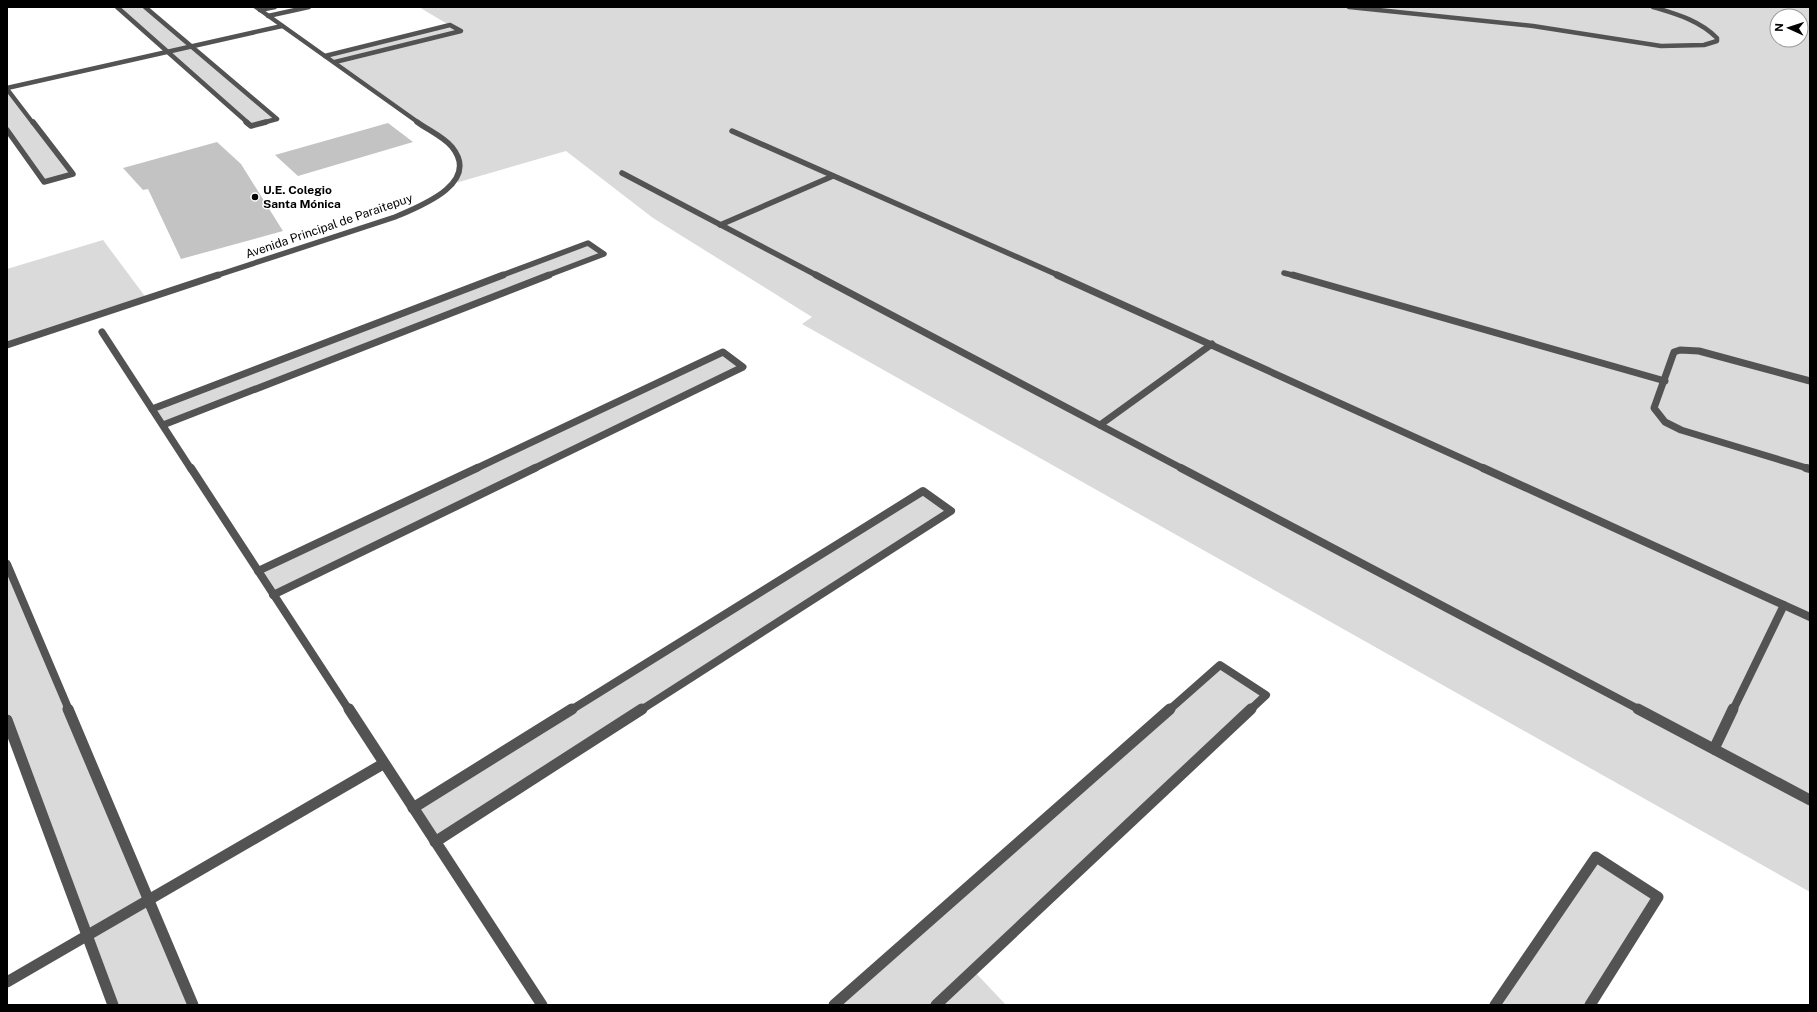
<svg xmlns="http://www.w3.org/2000/svg" width="1817" height="1012" font-family="'Public Sans',sans-serif">
	<style>
		.green { fill: #dadada; fill-rule: evenodd }
		.building { fill: #c3c3c3 }
		.lines { fill: none; stroke-linecap: round; stroke-linejoin: round }
		.service-far3 { stroke: #535353; stroke-width: 5.5 }
		.service-far2 { stroke: #535353; stroke-width: 7 }
		.service-far1 { stroke: #535353; stroke-width: 8 }
		.service { stroke: #535353; stroke-width: 11 }
		.minor-far4 { stroke: #535353; stroke-width: 4.5 }
		.minor-far3 { stroke: #535353; stroke-width: 5.5 }
		.minor-far2 { stroke: #535353; stroke-width: 7 }
		.minor-far1 { stroke: #535353; stroke-width: 8 }
		.minor { stroke: #535353; stroke-width: 11 }
		.poi-dot { fill: #000; stroke: #fff; stroke-width: 1.5 }
		.labels { text-anchor: middle; stroke-width: 3; stroke-linejoin: round; paint-order: stroke }
		.far-poi-label { font-size: 12px; font-weight: bold; fill: #000; stroke: #fff; text-anchor: start }
		.far-street-label { font-size: 12px; fill: #000; stroke: #fff }
	</style>
	<rect width="100%" height="100%" fill="#fff"/>
	<!-- green -->
	<g class="green">
		<polygon points="117,7 145,7 277,119 251,126"/>
		<path d="M419,7H1810V892L802,324L812,317L653,218L566,151L452,184L458,176V152L325,56L449,25ZM1777,16H1801V40H1777Z"/>
		<polygon points="7,89 73,174 44,182 7,130"/>
		<polygon points="103,240 147,299 7,345 7,269"/>
		<polygon points="588,243 604,254 163,425 152,409"/>
		<polygon points="723,352 743,367 273,595 258,571"/>
		<polygon points="923,491 951,511 435,842 413,808"/>
		<polygon points="7,564 193,1005 113,1005 7,720"/>
		<polygon points="1220,665 1266,695 973,970 1006,1005 834,1005"/>
		<polygon points="1596,857 1658,897 1590,1005 1495,1005"/>
	</g>
	<!-- building -->
	<g class="building">
		<polygon points="388,123 413,142 298,176 275,155"/>
		<polygon points="217,142 241,164 283,231 181,259 148,189 143,190 123,168"/>
	</g>
	<g class="lines">
		<!-- service-far3 -->
		<g class="service-far3">
			<polyline points="732,131 1060,276"/>
			<polyline points="622,173 818,276"/>
			<polyline points="720,225 833,176"/>
			<polyline points="1284,273 1296,276"/>
		</g>
		<!-- service-far2 -->
		<g class="service-far2">
			<polyline points="816,275 1183,469"/>
			<polyline points="1057,275 1485,469"/>
			<polyline points="1293,275 1665,381"/>
			<polyline points="1100,425 1212,344"/>
			<polyline points="1810,469 1681,430 1665,422 1654,408 1674,352 1680,350 1699,351 1810,381"/>
		</g>
		<!-- service-far1 -->
		<g class="service-far1">
			<polyline points="1181,468 1640,710"/>
			<polyline points="1483,468 1810,617"/>
			<polyline points="1806,468 1810,469"/>
			<polyline points="1733,710 1784,605"/>
		</g>
		<!-- service -->
		<g class="service">
			<polyline points="1638,709 1810,800"/>
			<polyline points="1714,749 1733,709"/>
		</g>
		<!-- minor-far4 -->
		<g class="minor-far4">
			<polyline points="117,7 248,123"/>
			<polyline points="145,7 277,119 262,123"/>
			<polyline points="256,7 419,123"/>
			<path d="M1349,7L1533,26L1661,46L1704,45L1717,41V38C1699,20 1676,14 1653,7"/>
			<polyline points="260,10 275,7"/>
			<polyline points="268,16 309,7"/>
			<polyline points="325,56 450,25 461,31 335,62"/>
			<polyline points="7,88 282,26"/>
			<polyline points="7,89 33,123"/>
		</g>
		<!-- minor-far3 -->
		<g class="minor-far3">
			<polyline points="246,122 251,126 266,122"/>
			<polyline points="7,130 44,182 73,174 33,122"/>
			<path d="M215,276L395,217C421,206 481,183 452,147C444,137 428,130 417,122"/>
			<polyline points="500,276 588,243 604,254 546,276"/>
		</g>
		<!-- minor-far2 -->
		<g class="minor-far2">
			<polyline points="102,332 191,469"/>
			<polyline points="7,345 218,275"/>
			<polyline points="152,409 503,275"/>
			<polyline points="163,425 549,275"/>
			<polyline points="475,469 723,352 743,367 533,469"/>
		</g>
		<!-- minor-far1 -->
		<g class="minor-far1">
			<polyline points="191,468 349,710"/>
			<polyline points="7,564 69,710"/>
			<polyline points="258,571 477,468"/>
			<polyline points="273,595 535,468"/>
			<polyline points="571,710 923,491 951,511 641,710"/>
			<polyline points="1169,710 1220,665 1266,695 1250,710"/>
		</g>
		<!-- minor -->
		<g class="minor">
			<polyline points="68,709 193,1005"/>
			<polyline points="349,709 542,1005"/>
			<polyline points="7,720 113,1005"/>
			<polyline points="413,808 572,709"/>
			<polyline points="435,842 642,709"/>
			<polyline points="7,982 383,764"/>
			<polyline points="834,1005 1170,709"/>
			<polyline points="936,1005 1251,709"/>
			<polyline points="1495,1005 1596,857 1658,897 1590,1005"/>
		</g>
	</g>
	<!-- markers -->
	<circle class="poi-dot" cx="255" cy="197" r="4"/>
	<g class="labels">
		<!-- far-poi labels -->
		<g class="far-poi-label">
			<text x="263" y="194">U.E. Colegio<tspan x="263" dy="14">Santa Mónica</tspan></text>
		</g>
		<!-- far-street labels -->
		<g class="far-street-label">
			<text transform="translate(329 226) rotate(-19)" y="4">Avenida Principal de Paraitepuy</text>
		</g>
	</g>
	<!-- border -->
	<rect width="1817" height="1012" fill="none" stroke="#000000" stroke-width="16"/>
	<!-- north arrow -->
	<g transform="translate(1789 28) rotate(273)"><circle r="19" fill="#ffffff" stroke="#999999"/>
	<path d="M0-3L7 15L0 10L-7 15Z" fill="#000000"/>
	<text y="-6" font-size="11" font-weight="bold" text-anchor="middle" fill="#000000">N</text>
	</g>
</svg>
